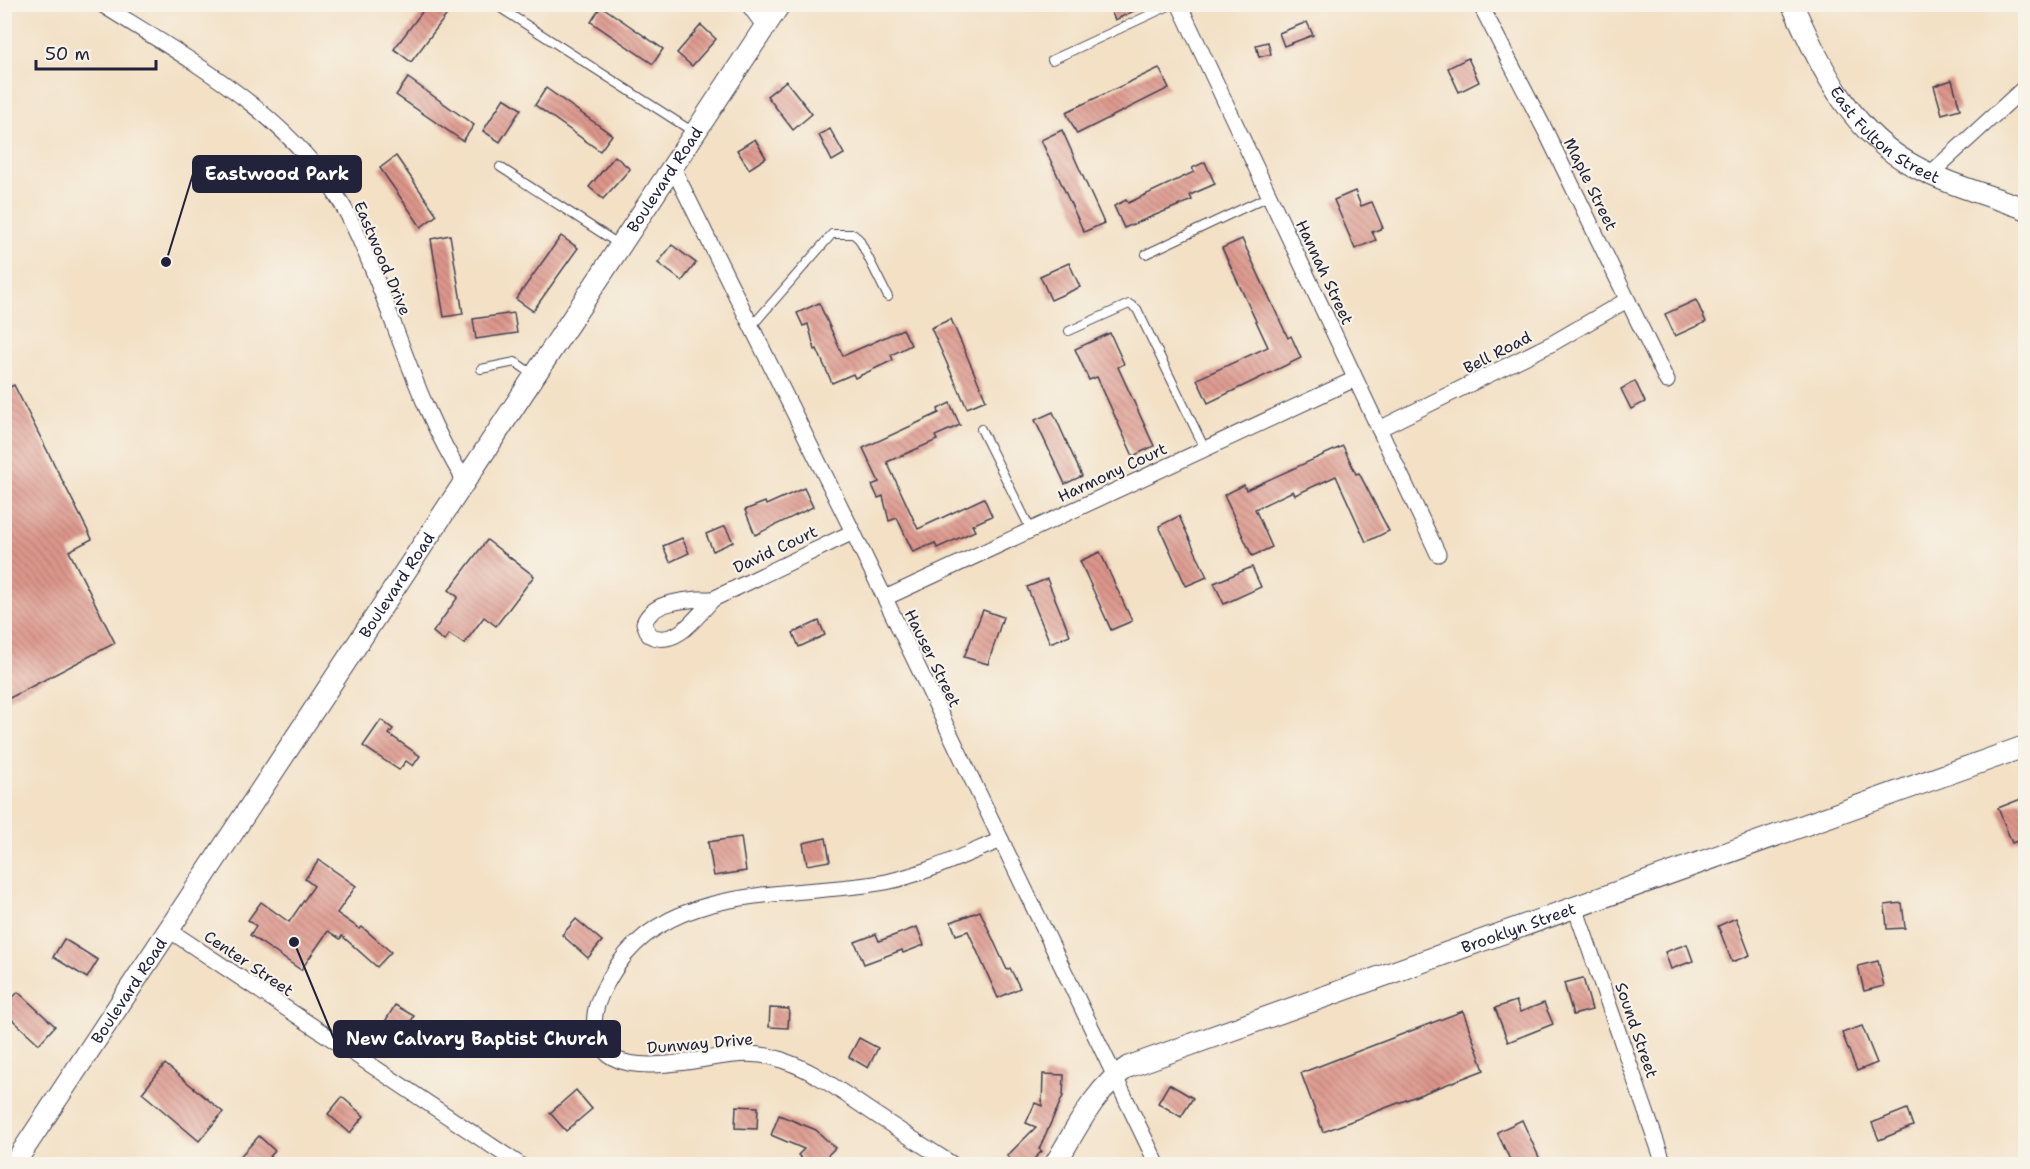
<svg xmlns="http://www.w3.org/2000/svg" width="2030" height="1169" font-family="'Shantell Sans',sans-serif">
	<style>
		.building { fill: url(#building-back-hatch) }
		.lines { fill: none; stroke-linecap: round; stroke-linejoin: round }
		.lane-casing { stroke: #413e50; stroke-width: 10 }
		.street-casing { stroke: #413e50; stroke-width: 17 }
		.secondary-casing { stroke: #413e50; stroke-width: 23 }
		.lane { stroke: #fff; stroke-width: 8 }
		.street { stroke: #fff; stroke-width: 15 }
		.secondary { stroke: #fff; stroke-width: 21 }
		.labels { text-anchor: middle; stroke-width: 4.5; stroke-linejoin: round; paint-order: stroke }
		.street-label { font-size: 16px; fill: #22223b; stroke: #f7f3e8 }
		.leader { fill: none; stroke: #22223b; stroke-width: 2 }
		.callout-dot { fill: #22223b; stroke: #f7f3e8; stroke-width: 2 }
		.callout { fill: #22223b; stroke: #22223b; stroke-width: 2 }
		.callout-label { font-size: 18px; text-anchor: middle; font-weight: bold; fill: #fff }
	</style>
	<defs>
		<pattern id="building-back-hatch" width="6" height="6" patternUnits="userSpaceOnUse" patternTransform="scale(1.5)"><rect width="6" height="6" fill="#dd968b"/><path d="M-1 5l2 2M0 0l6 6M5-1l2 2" fill="none" stroke="#b37a73"/></pattern>
	</defs>
	<rect width="100%" height="100%" fill="#f7f3e8"/>
	<filter id="ink" filterUnits="userSpaceOnUse"><feTurbulence type="fractalNoise" baseFrequency=".0167" numOctaves="2"/><feDisplacementMap in="SourceGraphic" scale="12" xChannelSelector="R" yChannelSelector="G"/><feConvolveMatrix kernelMatrix="1 2 1 2 8 2 1 2 1" color-interpolation-filters="sRGB"/></filter>
	<filter id="wash" filterUnits="userSpaceOnUse"><feTurbulence type="fractalNoise" baseFrequency=".008" numOctaves="4" result="noise"/><feDisplacementMap in="SourceGraphic" scale="24" xChannelSelector="R" yChannelSelector="G"/><feGaussianBlur stdDeviation="1.35" result="paint"/><feColorMatrix in="noise" values="0 0 0 0 0 0 0 0 0 0 0 0 0 0 0 0 0 1.4 0 .05"/><feComposite in="paint" operator="in"/></filter>
	<g filter="url(#wash)">
		<rect width="100%" height="100%" fill="#f3e0c5"/>
		<g id="blocks">
			<!-- building -->
			<g class="building">
				<polygon points="428,4 455,4 411,62 394,49"/>
				<polygon points="1108,4 1148,4 1115,20"/>
				<polygon points="601,6 663,49 653,64 591,22"/>
				<polygon points="1307,22 1313,35 1284,46 1279,33"/>
				<polygon points="701,25 716,39 692,66 677,53"/>
				<polygon points="1268,42 1271,54 1259,57 1256,45"/>
				<polygon points="1468,58 1479,82 1459,92 1448,68"/>
				<polygon points="1159,68 1169,88 1077,134 1066,112"/>
				<polygon points="408,78 474,125 463,141 396,95"/>
				<polygon points="1952,80 1960,109 1942,114 1934,86"/>
				<polygon points="786,81 812,114 793,130 767,96"/>
				<polygon points="546,88 612,135 600,151 535,105"/>
				<polygon points="504,98 521,109 500,142 483,131"/>
				<polygon points="830,129 844,154 832,161 819,135"/>
				<polygon points="1062,130 1104,223 1084,232 1041,140"/>
				<polygon points="755,139 766,158 749,169 737,150"/>
				<polygon points="396,156 437,215 421,227 380,168"/>
				<polygon points="615,156 630,169 603,199 589,187"/>
				<polygon points="1205,162 1215,184 1190,195 1192,200 1124,228 1114,206 1126,200 1128,203 1194,172 1192,168"/>
				<polygon points="1355,191 1361,206 1372,202 1383,228 1372,232 1376,240 1355,249 1334,200"/>
				<polygon points="450,235 463,314 444,317 431,239"/>
				<polygon points="561,236 578,248 533,311 516,299"/>
				<polygon points="1242,239 1288,338 1291,336 1301,358 1208,403 1197,379 1268,347 1222,248"/>
				<polygon points="672,245 696,263 682,281 658,263"/>
				<polygon points="1069,263 1080,287 1051,300 1040,276"/>
				<polygon points="1696,300 1706,322 1675,336 1665,314"/>
				<polygon points="819,303 843,356 903,329 911,345 891,355 893,360 855,378 853,374 832,383 817,349 815,350 808,324 803,326 797,313"/>
				<polygon points="514,313 517,333 476,339 473,319"/>
				<polygon points="951,319 986,400 967,408 931,328"/>
				<polygon points="1110,333 1124,364 1118,367 1154,446 1133,456 1097,377 1089,380 1075,349"/>
				<polygon points="1635,381 1645,402 1631,409 1621,389"/>
				<polygon points="14,385 92,539 69,551 115,643 4,701 4,390"/>
				<polygon points="950,403 960,425 935,436 937,440 887,462 918,529 984,498 992,516 972,525 975,531 937,548 935,543 913,552 897,518 889,521 883,496 878,498 872,485 879,482 863,448 939,413 938,409"/>
				<polygon points="1053,412 1082,476 1065,484 1035,420"/>
				<polygon points="1343,446 1356,474 1359,473 1389,531 1366,542 1336,476 1295,495 1293,491 1255,509 1272,547 1252,556 1224,495 1244,485 1246,490"/>
				<polygon points="804,488 813,507 755,535 745,510 765,502 766,505"/>
				<polygon points="1179,516 1207,577 1186,586 1159,526"/>
				<polygon points="725,526 733,542 713,551 706,534"/>
				<polygon points="682,538 689,553 670,562 663,546"/>
				<polygon points="487,540 534,576 496,626 484,617 464,644 449,634 444,641 433,632 458,597 449,590"/>
				<polygon points="1100,552 1132,621 1111,630 1080,561"/>
				<polygon points="1252,567 1261,587 1224,604 1214,583"/>
				<polygon points="1047,579 1070,635 1050,643 1027,587"/>
				<polygon points="983,610 1003,617 988,664 964,657"/>
				<polygon points="819,621 825,635 799,647 793,633"/>
				<polygon points="381,720 393,729 389,734 420,756 413,766 406,761 399,770 363,746"/>
				<polygon points="2021,799 2025,811 2025,838 2012,843 1998,808"/>
				<polygon points="741,837 746,871 714,876 708,842"/>
				<polygon points="826,838 830,861 807,865 803,843"/>
				<polygon points="319,860 356,886 337,913 360,929 362,927 391,952 377,967 342,936 340,939 328,931 301,970 250,935 256,926 248,920 261,902 289,922 314,886 305,879"/>
				<polygon points="1902,903 1905,928 1887,929 1885,905"/>
				<polygon points="980,911 1007,970 1010,968 1020,988 998,998 968,931 956,935 951,922"/>
				<polygon points="1736,918 1750,955 1732,962 1718,926"/>
				<polygon points="576,919 602,941 588,958 562,935"/>
				<polygon points="917,927 924,945 903,953 902,950 864,964 855,942 876,934 879,941"/>
				<polygon points="64,939 98,960 87,978 53,957"/>
				<polygon points="1687,944 1693,961 1671,969 1665,952"/>
				<polygon points="1878,961 1884,986 1864,991 1858,966"/>
				<polygon points="1583,978 1592,1010 1573,1015 1564,983"/>
				<polygon points="18,992 55,1026 39,1044 4,1012 4,1007"/>
				<polygon points="1516,1001 1520,1012 1544,1003 1553,1024 1508,1042 1495,1008"/>
				<polygon points="395,1005 414,1016 403,1036 383,1025"/>
				<polygon points="770,1008 789,1009 788,1028 769,1027"/>
				<polygon points="1463,1011 1484,1070 1323,1132 1301,1073"/>
				<polygon points="1862,1026 1877,1063 1857,1071 1842,1033"/>
				<polygon points="859,1038 878,1048 868,1068 849,1057"/>
				<polygon points="165,1064 223,1112 199,1141 142,1093"/>
				<polygon points="1043,1074 1064,1075 1063,1096 1039,1149 1042,1151 1029,1164 1016,1164 1007,1156 1036,1127 1026,1123 1035,1103 1042,1106"/>
				<polygon points="1169,1084 1193,1098 1181,1117 1158,1103"/>
				<polygon points="576,1090 592,1109 566,1131 550,1113"/>
				<polygon points="342,1097 364,1116 350,1133 328,1114"/>
				<polygon points="736,1106 758,1107 757,1129 735,1128"/>
				<polygon points="1907,1109 1913,1126 1879,1140 1872,1123"/>
				<polygon points="779,1115 816,1130 835,1148 819,1164 808,1164 798,1155 804,1149 771,1135"/>
				<polygon points="1522,1120 1542,1164 1512,1164 1497,1132"/>
				<polygon points="259,1136 275,1151 263,1164 233,1164"/>
			</g>
		</g>
	</g>
	<g filter="url(#ink)">
		<use href="#blocks" fill-opacity="0" stroke="#413e50" stroke-width="1.5"/>
		<g class="lines">
			<defs>
				<g id="lane">
					<polyline points="494,4 695,133"/>
					<polyline points="1052,60 1173,4"/>
					<polyline points="500,167 620,245"/>
					<polyline points="1146,254 1269,196"/>
					<polyline points="751,327 832,234 853,234 859,239 888,297"/>
					<polyline points="1069,331 1129,304 1137,309 1205,449"/>
					<polyline points="481,369 515,362 534,375"/>
					<polyline points="981,429 1031,530"/>
				</g>
				<g id="street">
					<path d="M101,4C190,60 298,119 348,215C392,302 412,398 465,481"/>
					<polyline points="748,4 765,27"/>
					<polyline points="1179,4 1438,554"/>
					<polyline points="1480,4 1546,132 1667,381"/>
					<polyline points="673,168 853,532 1157,1164"/>
					<polyline points="1930,174 2026,86"/>
					<polyline points="1379,429 1553,343 1627,300"/>
					<polyline points="885,598 1355,379"/>
					<path d="M698,599H713C697,616 676,649 649,635L644,623C653,602 679,601 698,599Z"/>
					<polyline points="713,599 853,532"/>
					<polyline points="1575,907 1662,1158 1661,1164"/>
					<polyline points="169,930 519,1164"/>
					<path d="M952,1164C919,1143 886,1122 854,1100C833,1086 811,1070 787,1062C771,1055 751,1053 734,1055C693,1058 586,1092 595,1014C597,1000 604,988 611,976C663,880 795,899 886,882C925,874 964,855 1001,840"/>
				</g>
				<g id="secondary">
					<path id="s1" d="M1792,4C1822,68 1849,131 1914,166C1948,185 1989,195 2026,209"/>
					<path id="s2" d="M14,1164L780,4"/>
					<path id="s3" d="M1055,1164C1075,1132 1095,1088 1128,1067L2026,746"/>
				</g>
			</defs>
			<!-- lane casing -->
			<use href="#lane" class="lane-casing"/>
			<!-- street casing -->
			<use href="#street" class="street-casing"/>
			<!-- secondary casing -->
			<use href="#secondary" class="secondary-casing"/>
			<!-- lane -->
			<use href="#lane" class="lane"/>
			<!-- street -->
			<use href="#street" class="street"/>
			<!-- secondary -->
			<use href="#secondary" class="secondary"/>
		</g>
	</g>
	<g class="labels">
		<!-- street labels -->
		<g class="street-label">
			<text dy="6" stroke="none"><textPath href="#s1" startOffset="164">East Fulton Street</textPath></text>
			<text dy="6" stroke="none"><textPath href="#s2" startOffset="1180">Boulevard Road</textPath></text>
			<text transform="translate(1591 184) rotate(64)" y="6">Maple Street</text>
			<text transform="translate(383 258) rotate(67)" y="6">Eastwood Drive</text>
			<text transform="translate(1325 272) rotate(65)" y="6">Hannah Street</text>
			<text transform="translate(1497 352) rotate(-27)" y="6">Bell Road</text>
			<text transform="translate(1112 472) rotate(-25)" y="6">Harmony Court</text>
			<text transform="translate(775 549) rotate(-25)" y="6">David Court</text>
			<text dy="6" stroke="none"><textPath href="#s2" startOffset="694">Boulevard Road</textPath></text>
			<text transform="translate(933 658) rotate(64)" y="6">Hauser Street</text>
			<text dy="6" stroke="none"><textPath href="#s3" startOffset="537">Brooklyn Street</textPath></text>
			<text transform="translate(249 963) rotate(34)" y="6">Center Street</text>
			<text dy="6" stroke="none"><textPath href="#s2" startOffset="208">Boulevard Road</textPath></text>
			<text transform="translate(1637 1030) rotate(71)" y="6">Sound Street</text>
			<text transform="translate(700 1043) rotate(-5)" y="6">Dunway Drive</text>
		</g>
	</g>
	<!-- callouts -->
	<path class="leader" d="M166 262L193 174M294 942L334 1039"/>
	<g class="callout-dot">
		<circle cx="166" cy="262" r="6"/>
		<circle cx="294" cy="942" r="6"/>
	</g>
	<g class="callout">
		<rect x="193" y="156" width="168" height="36" rx="6"/>
		<rect x="334" y="1021" width="286" height="36" rx="6"/>
	</g>
	<g class="callout-label">
		<text x="277" y="180">Eastwood Park</text>
		<text x="477" y="1045">New Calvary Baptist Church</text>
	</g>
	<!-- margin -->
	<rect width="2030" height="1169" fill="none" stroke="#f7f3e8" stroke-width="24"/>
	<!-- scale -->
	<path d="M36 60v9h120v-9" fill="none" stroke="#22223b" stroke-width="3"/>
	<text x="45" y="60" font-size="18" fill="#22223b" stroke="#f7f3e8" stroke-width="4.5" paint-order="stroke">50 m</text>
</svg>
